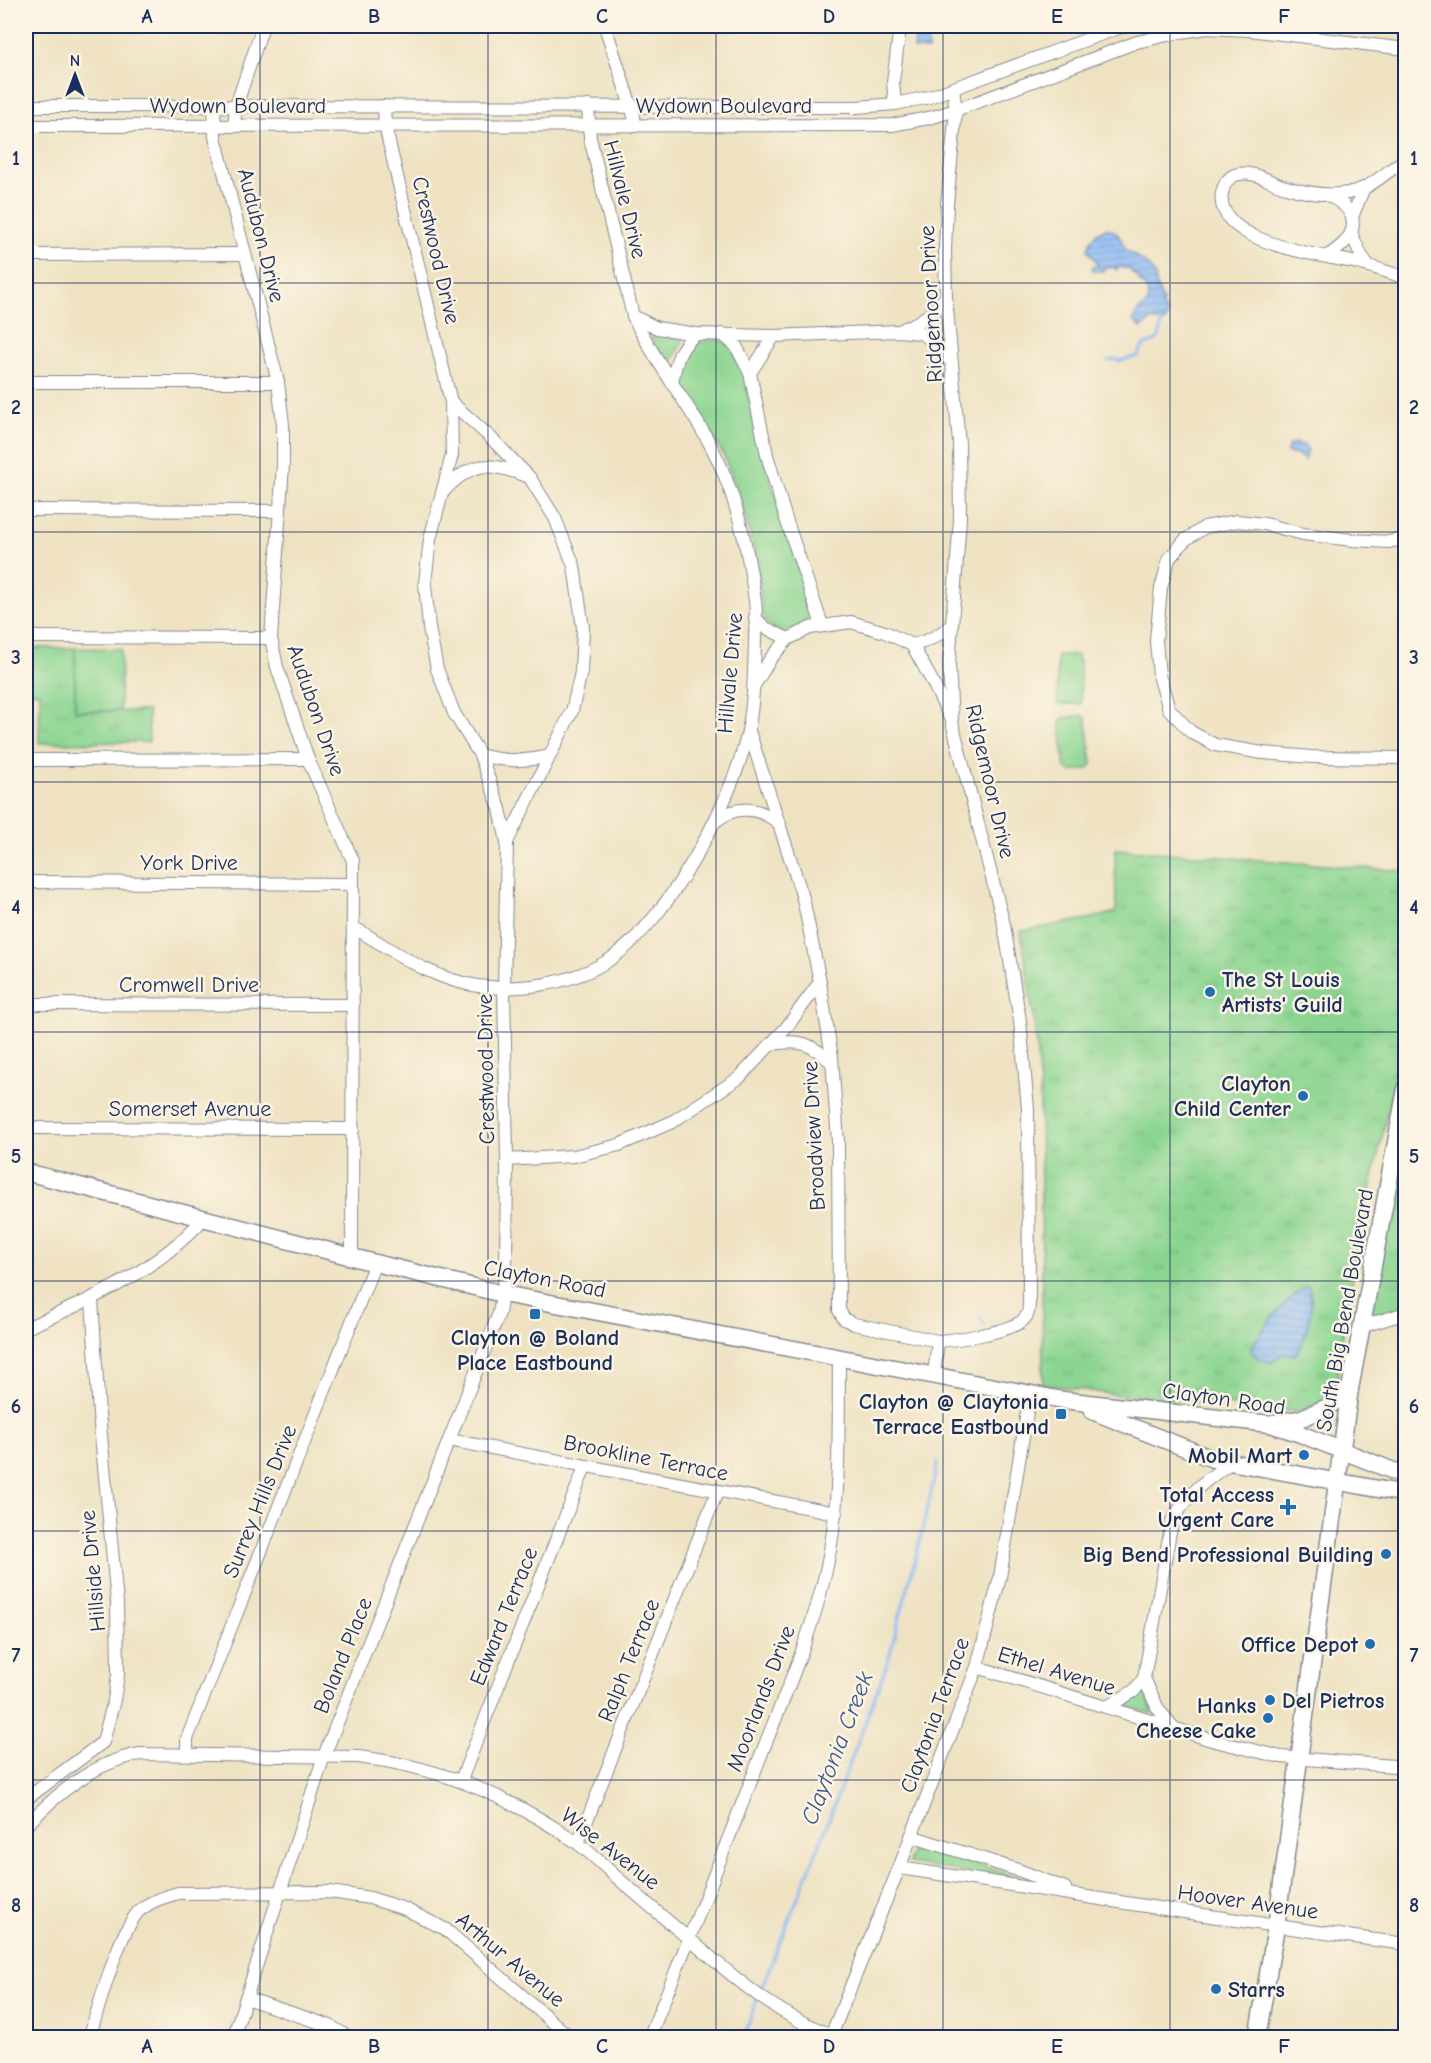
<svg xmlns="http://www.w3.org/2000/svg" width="1431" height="2063" font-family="'Comic Neue',sans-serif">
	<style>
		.green { fill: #8bd591; stroke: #538278; stroke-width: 1.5 }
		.park { fill: url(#park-tufts); stroke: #538278; stroke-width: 1.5 }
		.water { fill: url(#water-rules); stroke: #5274a9; stroke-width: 1.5 }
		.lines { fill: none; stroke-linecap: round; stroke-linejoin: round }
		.stream { stroke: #89b9f4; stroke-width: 3 }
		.minor-casing { stroke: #858890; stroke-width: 14 }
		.major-casing { stroke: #858890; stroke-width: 19 }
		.minor { stroke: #fff; stroke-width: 12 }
		.major { stroke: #fff; stroke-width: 16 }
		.grid { fill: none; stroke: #1b2f5e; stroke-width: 1.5; stroke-opacity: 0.55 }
		.poi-dot { fill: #1f6fb2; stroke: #fcf5e5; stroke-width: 2 }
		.labels { text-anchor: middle; stroke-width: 5; stroke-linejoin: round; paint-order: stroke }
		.street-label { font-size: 22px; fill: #1b2f5e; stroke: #fcf5e5 }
		.poi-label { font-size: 22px; font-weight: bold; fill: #1b2f5e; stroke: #fcf5e5; text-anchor: end }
		.water-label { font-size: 24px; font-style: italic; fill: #3c588b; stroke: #fcf5e5 }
		.neatline { fill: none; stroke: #1b2f5e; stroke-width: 2 }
		.grid-label { font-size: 20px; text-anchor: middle; font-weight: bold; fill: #1b2f5e }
	</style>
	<defs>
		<pattern id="park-tufts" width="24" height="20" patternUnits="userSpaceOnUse" patternTransform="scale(1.5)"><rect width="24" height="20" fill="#8bd591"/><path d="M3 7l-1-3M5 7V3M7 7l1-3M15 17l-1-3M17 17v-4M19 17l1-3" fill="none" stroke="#77b77f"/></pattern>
		<pattern id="water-rules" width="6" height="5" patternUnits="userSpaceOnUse" patternTransform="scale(1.5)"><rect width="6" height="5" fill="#89b9f4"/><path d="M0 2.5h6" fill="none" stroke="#6f97c9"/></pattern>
	</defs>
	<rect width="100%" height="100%" fill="#fcf5e5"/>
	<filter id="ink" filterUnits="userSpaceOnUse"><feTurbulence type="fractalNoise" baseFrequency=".0167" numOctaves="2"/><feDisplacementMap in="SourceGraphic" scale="12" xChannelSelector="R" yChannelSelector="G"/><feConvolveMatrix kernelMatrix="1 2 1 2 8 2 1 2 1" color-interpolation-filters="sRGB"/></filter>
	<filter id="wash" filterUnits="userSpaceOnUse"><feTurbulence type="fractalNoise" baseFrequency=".008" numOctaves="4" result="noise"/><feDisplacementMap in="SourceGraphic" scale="24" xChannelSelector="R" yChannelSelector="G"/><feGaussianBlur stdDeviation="1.35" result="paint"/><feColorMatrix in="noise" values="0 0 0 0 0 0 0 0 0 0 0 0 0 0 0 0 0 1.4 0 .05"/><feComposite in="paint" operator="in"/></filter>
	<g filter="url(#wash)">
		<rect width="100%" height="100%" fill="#efe2c2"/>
		<!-- green -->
		<g class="green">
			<polygon points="653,333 682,339 683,341 671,363 664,359 651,338"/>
			<path d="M708,340H717L729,344L743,369L756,433L810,602C813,632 776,643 763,617L756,557L739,495L724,456L680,378C680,359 688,343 708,340Z"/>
			<polygon points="75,648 121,649 120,711 75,711"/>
			<polygon points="1057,655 1077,655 1078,660 1080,661 1081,704 1057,704"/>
			<polygon points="1082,715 1086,718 1092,764 1088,769 1071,772 1065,768 1060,722 1063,718"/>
			<polygon points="1144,1692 1153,1712 1153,1714 1127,1707 1126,1703"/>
			<polygon points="916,1846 924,1847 1023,1879 1022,1882 909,1863 913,1848"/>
		</g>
		<!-- park -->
		<g class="park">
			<polygon points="26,648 75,648 75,711 148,711 149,742 39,743 40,692 27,691"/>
			<polygon points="1115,849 1405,871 1405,995 1393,1088 1365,1213 1345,1319 1336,1388 1334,1396 1299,1412 1111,1394 1043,1384 1040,1086 1034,1022 1021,931 1093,918 1116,912"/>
			<polygon points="1398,1136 1406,1142 1405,1313 1360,1327"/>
		</g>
		<!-- water -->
		<g class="water">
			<polygon points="916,28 927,29 928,50 914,49"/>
			<path d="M1106,228C1120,231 1121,241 1126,250C1138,258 1157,267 1156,285C1161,290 1158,296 1163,300L1162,306L1167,312V319L1164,323L1152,320L1141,328L1133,320L1137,312L1148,303C1149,292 1147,288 1139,281V278L1133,274L1130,269L1119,267L1116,270L1114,267L1103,269V271H1093L1092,268L1098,264L1088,250C1090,239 1096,232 1106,228Z"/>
			<polygon points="1297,443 1305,446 1308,450 1304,460 1298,455 1291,454 1287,452 1289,445"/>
			<path d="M1308,1286C1316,1306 1307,1338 1295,1355L1284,1353L1271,1363L1257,1358L1251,1350C1264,1324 1281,1306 1304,1287Z"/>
		</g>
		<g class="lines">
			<!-- stream -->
			<g class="stream">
				<path d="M1108,361L1116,359L1119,361L1138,356L1143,346C1158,340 1160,343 1161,323"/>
				<polyline points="980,1316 984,1326"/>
				<polyline points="760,1991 822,1838 888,1661 917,1553 938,1462"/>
				<polyline points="743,2038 758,1997"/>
			</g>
		</g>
	</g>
	<g filter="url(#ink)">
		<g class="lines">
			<defs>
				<g id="minor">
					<polyline points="605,26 634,116 635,126"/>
					<polyline points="1381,26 1406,28"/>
					<polyline points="895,104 893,82 900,26"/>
					<polyline points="26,106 857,107 895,104 929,97 1124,26"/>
					<polyline points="214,106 215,137 278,382 283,425 283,465 271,638 277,667 308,759 353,861 352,1258"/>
					<polyline points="26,126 892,125 929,118 956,110 1137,42 1181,32 1207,28 1249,30 1406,49"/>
					<polyline points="234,126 236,106 263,26"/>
					<path d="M1406,159C1392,168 1378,181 1364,188C1339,199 1308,194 1283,186C1269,182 1255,171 1239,174C1229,175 1224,184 1222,193C1214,243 1320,255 1353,262C1371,266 1388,272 1406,278"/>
					<path d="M1327,195C1364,212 1359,237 1327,256"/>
					<polyline points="1352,217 1364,188"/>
					<polyline points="1352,235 1361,255 1369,266"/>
					<polyline points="26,255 245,254"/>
					<polyline points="633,316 657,328 696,334 774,336 899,331 920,333 934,341 951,362"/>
					<path d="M903,329C922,322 933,312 946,297"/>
					<polyline points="722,334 736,346 750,373 767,455 785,516 822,625"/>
					<polyline points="750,373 774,336"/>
					<polyline points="26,382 278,382"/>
					<path d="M672,382C677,360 678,349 696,334"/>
					<polyline points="451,402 491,438 530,478 555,518 574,566 583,628 581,672 572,711 507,842"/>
					<path d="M443,492C471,461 488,461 526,476"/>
					<polyline points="26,510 280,511"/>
					<polyline points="1406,538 1389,542 1352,540 1303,534 1265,524 1237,521 1205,527 1185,540 1169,559 1161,588 1156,641 1159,675 1169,709 1191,732 1215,745 1263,753 1312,757 1406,758"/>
					<polyline points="755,618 764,627 788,639"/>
					<polyline points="26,637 271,638"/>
					<path d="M912,645C928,642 939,635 952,625"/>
					<polyline points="755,684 771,658 788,639 810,628 851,622 885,632 912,645 931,679 949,716"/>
					<polyline points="749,731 803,898 820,982 832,1058 838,1142 839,1310 844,1319 854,1324 938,1341 934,1375"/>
					<path d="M480,755C504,762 525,762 549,756"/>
					<polyline points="26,760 308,759"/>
					<path d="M716,821C736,804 760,807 780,824"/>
					<polyline points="26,882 353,884"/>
					<path d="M353,927C394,951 430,979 478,986C523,991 574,984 612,958C670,918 734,799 748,731C754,701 754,671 755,641C755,628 757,614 755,601C748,547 736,492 710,444C686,400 654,361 633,316L590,138L588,106"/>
					<polyline points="26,1004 353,1005"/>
					<path d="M772,1044C800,1039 811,1043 832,1063"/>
					<polyline points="26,1128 353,1129"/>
					<polyline points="507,1160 574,1156 619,1145 672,1122 739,1078 786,1028 820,982"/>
					<polyline points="1360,1327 1406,1313"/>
					<path d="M26,1328C89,1301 157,1271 203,1219"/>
					<path d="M938,1341C956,1340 1009,1332 1022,1321C1028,1316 1029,1311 1029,1304L1028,1109L1020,1021L1004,925L952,722L949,664L960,519L959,443L946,297L945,250L947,204L956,110L953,89"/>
					<polyline points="449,1440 836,1513"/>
					<polyline points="977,1667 1215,1741 1281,1757 1406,1767"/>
					<polyline points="1144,1678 1158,1709 1174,1728"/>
					<path d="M1107,1707L1134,1691L1144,1678L1172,1521C1189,1493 1203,1482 1230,1463"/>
					<polyline points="187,1754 187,1739 375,1263"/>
					<polyline points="461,1780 585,1467"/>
					<polyline points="26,1799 103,1742 114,1700 118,1675 117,1602 99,1414 92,1299"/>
					<path d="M26,1826C56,1794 96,1761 140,1754L358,1757C437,1766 511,1797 576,1842C590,1852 602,1864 614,1875C641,1898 667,1921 694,1943C739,1982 784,2021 842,2038"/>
					<polyline points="911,1836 1021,1871 1065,1888"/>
					<polyline points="578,1843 717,1492"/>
					<path d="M899,1868C1068,1893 1236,1922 1406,1944"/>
					<polyline points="246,1998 330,2026 350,2038"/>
					<path d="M89,2038C99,2007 119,1930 140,1910C152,1900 164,1897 178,1893L330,1892L370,1898L405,1909L445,1929L571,2038"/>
					<polyline points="233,2038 324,1756 489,1339 499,1313 506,1272 507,1160 504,987 507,842 500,809 480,755 454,713 437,669 429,628 425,583 430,539 452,455 451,402 385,126 384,106"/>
					<path d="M649,2038C688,1942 726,1846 763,1750C785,1694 810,1638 824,1579C842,1507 838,1431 839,1358"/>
					<polyline points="830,2038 899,1868 977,1667 1000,1577 1030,1394"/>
				</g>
				<g id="major">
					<polyline points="26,1172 375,1263 503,1294 1063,1400 1270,1424 1298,1433 1406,1476"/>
					<polyline points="1092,1411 1213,1459 1406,1494"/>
					<polyline points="1273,1423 1299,1419 1328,1407 1350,1389"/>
					<polyline points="1257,2038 1276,1927 1350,1389 1406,1089"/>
				</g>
			</defs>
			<!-- minor casing -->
			<use href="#minor" class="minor-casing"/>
			<!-- major casing -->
			<use href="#major" class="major-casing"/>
			<!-- minor -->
			<use href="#minor" class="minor"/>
			<!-- major -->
			<use href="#major" class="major"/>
		</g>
	</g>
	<!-- grid -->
	<path class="grid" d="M260,26V2038M488,26V2038M716,26V2038M943,26V2038M1170,26V2038M26,283H1406M26,532H1406M26,782H1406M26,1032H1406M26,1281H1406M26,1531H1406M26,1780H1406"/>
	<!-- markers -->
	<g class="poi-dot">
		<circle cx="1210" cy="992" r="6"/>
		<circle cx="1303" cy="1096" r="6"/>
		<rect x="529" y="1308" width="12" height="12" rx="3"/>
		<rect x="1055" y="1408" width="12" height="12" rx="3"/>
		<circle cx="1304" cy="1455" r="6"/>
		<path d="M1285 1498h6v6h6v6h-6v6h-6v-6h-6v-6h6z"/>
		<circle cx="1386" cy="1554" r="6"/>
		<circle cx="1370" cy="1644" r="6"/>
		<circle cx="1270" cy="1700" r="6"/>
		<circle cx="1268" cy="1718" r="6"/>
		<circle cx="1216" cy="1989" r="6"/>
	</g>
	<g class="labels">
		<!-- street labels -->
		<g class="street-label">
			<text x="238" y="113">Wydown Boulevard</text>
			<text x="724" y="113">Wydown Boulevard</text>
			<text transform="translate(626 199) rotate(76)" y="8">Hillvale Drive</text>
			<text transform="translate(262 235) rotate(76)" y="8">Audubon Drive</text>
			<text transform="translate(437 250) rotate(77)" y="8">Crestwood Drive</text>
			<text transform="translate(930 304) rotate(-93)" y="8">Ridgemoor Drive</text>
			<text transform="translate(729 673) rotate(-85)" y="8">Hillvale Drive</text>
			<text transform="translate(317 710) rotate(71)" y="8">Audubon Drive</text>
			<text transform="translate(991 781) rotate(77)" y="8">Ridgemoor Drive</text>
			<text x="189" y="870">York Drive</text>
			<text x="189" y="992">Cromwell Drive</text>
			<text transform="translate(485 1069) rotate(-91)" y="8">Crestwood Drive</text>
			<text x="190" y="1116">Somerset Avenue</text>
			<text transform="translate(813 1136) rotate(-93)" y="8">Broadview Drive</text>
			<text transform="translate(545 1278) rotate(11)" y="8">Clayton Road</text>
			<text transform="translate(1344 1310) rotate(-80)" y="8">South Big Bend Boulevard</text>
			<text transform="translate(1224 1398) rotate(8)" y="8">Clayton Road</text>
			<text transform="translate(646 1457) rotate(11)" y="8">Brookline Terrace</text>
			<text transform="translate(259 1501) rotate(-68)" y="8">Surrey Hills Drive</text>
			<text transform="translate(92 1571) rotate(-95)" y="8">Hillside Drive</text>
			<text transform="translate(503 1616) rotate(-68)" y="8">Edward Terrace</text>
			<text transform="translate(342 1655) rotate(-68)" y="8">Boland Place</text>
			<text transform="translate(628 1660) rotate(-68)" y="8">Ralph Terrace</text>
			<text transform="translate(1057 1670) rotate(17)" y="8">Ethel Avenue</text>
			<text transform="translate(760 1698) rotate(-69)" y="8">Moorlands Drive</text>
			<text transform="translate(934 1715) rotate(-70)" y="8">Claytonia Terrace</text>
			<text transform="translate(611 1848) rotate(38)" y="8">Wise Avenue</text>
			<text transform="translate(1248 1901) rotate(8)" y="8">Hoover Avenue</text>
			<text transform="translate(511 1959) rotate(40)" y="8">Arthur Avenue</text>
		</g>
		<!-- poi labels -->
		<g class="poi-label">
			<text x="1222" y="987" text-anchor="start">The St Louis<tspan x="1222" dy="25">Artists' Guild</tspan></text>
			<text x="1291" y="1091">Clayton<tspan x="1291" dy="25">Child Center</tspan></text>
			<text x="535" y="1345" text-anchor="middle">Clayton @ Boland<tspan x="535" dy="25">Place Eastbound</tspan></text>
			<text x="1049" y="1409">Clayton @ Claytonia<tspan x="1049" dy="25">Terrace Eastbound</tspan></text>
			<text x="1292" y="1463">Mobil Mart</text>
			<text x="1274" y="1502">Total Access<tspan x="1274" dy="25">Urgent Care</tspan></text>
			<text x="1374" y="1562">Big Bend Professional Building</text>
			<text x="1358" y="1652">Office Depot</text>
			<text x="1282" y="1708" text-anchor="start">Del Pietros</text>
			<text x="1256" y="1713">Hanks<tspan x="1256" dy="25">Cheese Cake</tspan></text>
			<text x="1228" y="1997" text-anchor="start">Starrs</text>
		</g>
		<!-- water labels -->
		<g class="water-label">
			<text transform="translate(837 1748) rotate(-69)" y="8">Claytonia Creek</text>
		</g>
	</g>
	<!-- margin -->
	<rect width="1431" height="2063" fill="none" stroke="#fcf5e5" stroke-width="66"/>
	<!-- north arrow -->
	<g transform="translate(75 75)" stroke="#fcf5e5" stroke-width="4.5" paint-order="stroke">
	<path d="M0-4.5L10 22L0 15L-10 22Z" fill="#1b2f5e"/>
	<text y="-9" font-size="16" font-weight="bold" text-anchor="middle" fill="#1b2f5e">N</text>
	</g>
	<rect x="33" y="33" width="1365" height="1997" class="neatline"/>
	<g class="grid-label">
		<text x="147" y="23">A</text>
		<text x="374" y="23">B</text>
		<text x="602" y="23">C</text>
		<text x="829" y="23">D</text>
		<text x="1057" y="23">E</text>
		<text x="1284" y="23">F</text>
		<text x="16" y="165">1</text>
		<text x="1414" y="165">1</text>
		<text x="16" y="414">2</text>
		<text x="1414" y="414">2</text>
		<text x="16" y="664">3</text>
		<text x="1414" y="664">3</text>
		<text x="16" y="914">4</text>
		<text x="1414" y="914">4</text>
		<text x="16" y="1163">5</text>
		<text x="1414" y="1163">5</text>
		<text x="16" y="1413">6</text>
		<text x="1414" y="1413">6</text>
		<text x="16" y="1662">7</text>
		<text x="1414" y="1662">7</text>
		<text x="16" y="1912">8</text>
		<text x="1414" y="1912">8</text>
		<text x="147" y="2053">A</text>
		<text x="374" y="2053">B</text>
		<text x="602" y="2053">C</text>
		<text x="829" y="2053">D</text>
		<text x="1057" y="2053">E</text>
		<text x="1284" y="2053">F</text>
	</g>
</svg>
